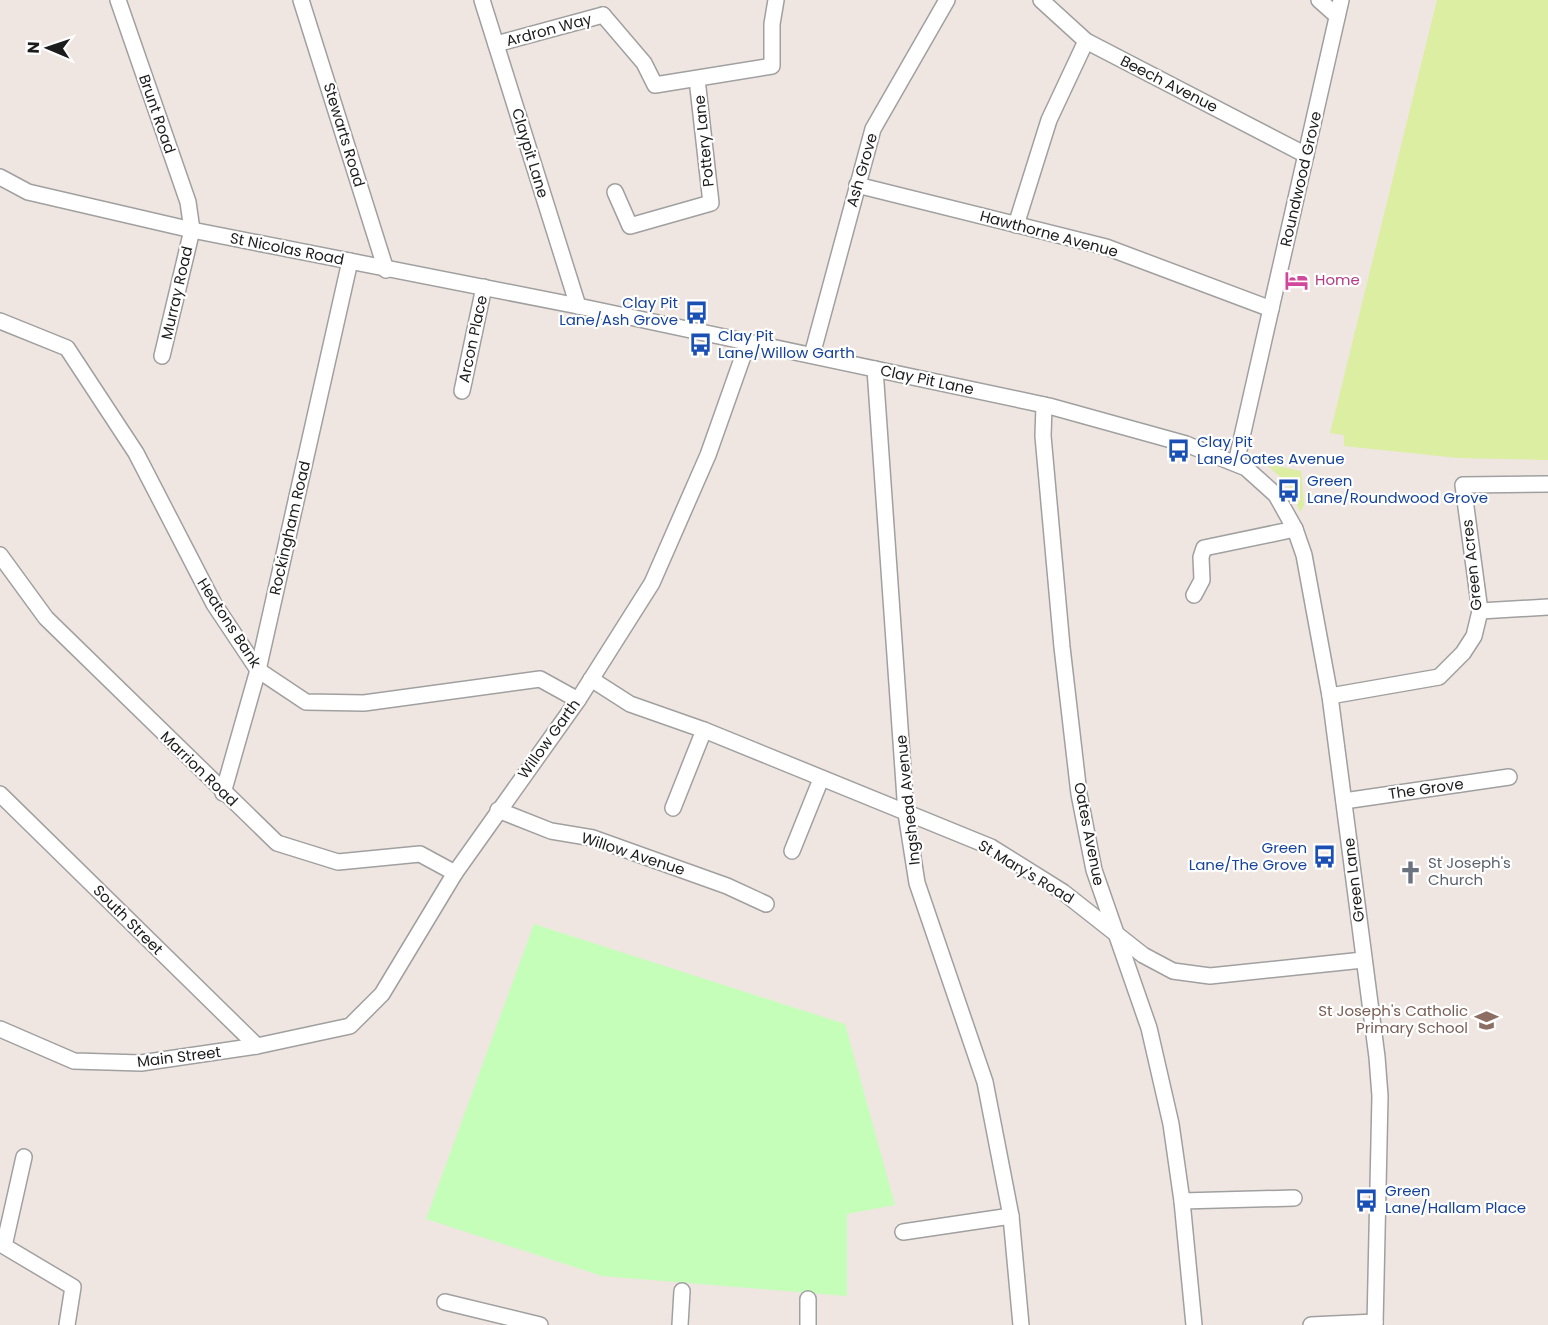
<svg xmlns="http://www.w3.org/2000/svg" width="1548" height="1325" font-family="Poppins,sans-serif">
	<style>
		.grass { fill: #dbeea1 }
		.park { fill: #c5feb8 }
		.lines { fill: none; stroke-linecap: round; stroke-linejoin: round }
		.street-casing { stroke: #a0a0a0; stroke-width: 18 }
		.street { stroke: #fff; stroke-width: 15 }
		.labels { text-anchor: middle; stroke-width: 4.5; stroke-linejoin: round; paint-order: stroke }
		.street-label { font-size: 15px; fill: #1c1c1c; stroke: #fff }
		.hotel-label { font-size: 15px; fill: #b23c85; stroke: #fff; text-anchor: start }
		.transit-label { font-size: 15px; fill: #164399; stroke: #fff; text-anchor: start }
		.worship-label { font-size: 15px; fill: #5b616d; stroke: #fff; text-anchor: start }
		.education-label { font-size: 15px; fill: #785e54; stroke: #fff; text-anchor: end }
	</style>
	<rect width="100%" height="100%" fill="#efe6e1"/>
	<!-- grass -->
	<g class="grass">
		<polygon points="1437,0 1548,0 1548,460 1458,458 1344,446 1344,435 1330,433"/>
		<polygon points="1266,464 1301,471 1304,506 1300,512 1289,485"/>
	</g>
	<!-- park -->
	<polygon class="park" points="534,924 845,1024 895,1205 847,1214 847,1296 602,1276 426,1219"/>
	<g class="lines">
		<defs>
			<g id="street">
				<polyline points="118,0 188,202 192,230 162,356"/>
				<polyline points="301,0 386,270"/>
				<polyline points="482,0 578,306"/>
				<polyline points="1041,0 1086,41 1306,155"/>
				<polyline points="1319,0 1337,16"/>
				<polyline points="603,15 644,63 655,85 772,66 772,24 776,0"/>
				<polyline points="496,44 603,15"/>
				<polyline points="0,177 28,192 192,230 578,306 1049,406 1186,444 1246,468 1276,495 1295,529 1304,555 1330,696 1377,1057 1380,1096 1375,1325"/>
				<polyline points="857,185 1106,247 1271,309"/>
				<polyline points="615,192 630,226 711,203 697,79"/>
				<polyline points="1016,225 1049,120 1086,41"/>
				<polyline points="0,321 67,348 136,453 214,604 258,670 306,702 364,703 540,679 578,700"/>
				<polyline points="812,355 873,129 947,0"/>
				<polyline points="875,369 906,813 917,883 985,1082 1011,1216 1021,1325"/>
				<polyline points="462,391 484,287"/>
				<polyline points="1044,405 1043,436 1062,647 1079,794 1094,870 1149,1028 1171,1124 1182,1201 1194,1325"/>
				<polyline points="1236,463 1341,0"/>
				<polyline points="0,555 46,618 277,843 338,862 420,854 455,873"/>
				<polyline points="1194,595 1202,580 1201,557 1204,548 1295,529"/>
				<polyline points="1480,611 1548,607"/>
				<polyline points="591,679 630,704 704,730 991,847 1063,892 1143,955 1173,971 1210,976 1363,960"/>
				<polyline points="1330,696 1439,677 1463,653 1474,636 1480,611 1463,485 1548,484"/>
				<polyline points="223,793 258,670 350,261"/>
				<polyline points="0,794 257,1046"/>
				<polyline points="1344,801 1509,777"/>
				<polyline points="673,808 704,730"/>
				<polyline points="498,810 551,831 593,838 727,886 766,904"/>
				<polyline points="792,851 821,779"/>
				<polyline points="0,1029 74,1061 141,1063 257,1046 350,1026 382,994 455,873 578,700 652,583 708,455 748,342"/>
				<polyline points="24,1157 4,1246 73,1287 67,1325"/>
				<polyline points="1182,1201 1294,1198"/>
				<polyline points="903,1232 1011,1216"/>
				<polyline points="808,1299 808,1325"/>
				<polyline points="445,1302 540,1325"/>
				<polyline points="680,1325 682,1291"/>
				<polyline points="1311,1325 1375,1322"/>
			</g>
		</defs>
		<!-- street casing -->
		<use href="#street" class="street-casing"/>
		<!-- street -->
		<use href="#street" class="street"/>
	</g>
	<!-- icons -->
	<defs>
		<symbol id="hotel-bare" viewBox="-9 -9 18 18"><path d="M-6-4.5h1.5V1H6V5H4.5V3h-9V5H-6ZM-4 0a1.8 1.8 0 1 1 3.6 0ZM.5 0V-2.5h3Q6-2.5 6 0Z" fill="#d1479c" stroke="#fff" stroke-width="2.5" paint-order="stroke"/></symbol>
		<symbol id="bus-bare" viewBox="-9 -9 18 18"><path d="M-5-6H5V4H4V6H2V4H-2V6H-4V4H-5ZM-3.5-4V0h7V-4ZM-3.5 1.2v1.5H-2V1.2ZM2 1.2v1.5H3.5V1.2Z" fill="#1a4fb4" stroke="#fff" stroke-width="2.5" paint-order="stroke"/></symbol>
		<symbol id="church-bare" viewBox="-9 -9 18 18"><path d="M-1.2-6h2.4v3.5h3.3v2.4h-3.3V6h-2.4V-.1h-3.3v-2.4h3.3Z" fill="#6b7280" stroke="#fff" stroke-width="2.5" paint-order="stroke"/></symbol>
		<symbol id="school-bare" viewBox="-9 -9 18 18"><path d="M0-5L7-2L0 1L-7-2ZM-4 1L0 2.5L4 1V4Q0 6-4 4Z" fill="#8d6e63" stroke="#fff" stroke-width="2.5" paint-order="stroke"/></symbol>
	</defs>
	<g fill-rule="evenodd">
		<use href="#hotel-bare" x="1280" y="264" width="33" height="33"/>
		<use href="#bus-bare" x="680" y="296" width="33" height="33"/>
		<use href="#bus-bare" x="684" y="328" width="33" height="33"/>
		<use href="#bus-bare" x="1162" y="434" width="33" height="33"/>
		<use href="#bus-bare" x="1272" y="474" width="33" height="33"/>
		<use href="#bus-bare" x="1308" y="840" width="33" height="33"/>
		<use href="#church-bare" x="1394" y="856" width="33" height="33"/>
		<use href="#school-bare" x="1470" y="1004" width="33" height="33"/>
		<use href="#bus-bare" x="1350" y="1184" width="33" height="33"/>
	</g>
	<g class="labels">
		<!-- street labels -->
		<g class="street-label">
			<text transform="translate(549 30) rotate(-15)" y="5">Ardron Way</text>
			<text transform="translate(1169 84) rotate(27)" y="5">Beech Avenue</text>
			<text transform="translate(157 114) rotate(71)" y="5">Brunt Road</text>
			<text transform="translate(344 135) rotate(73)" y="5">Stewarts Road</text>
			<text transform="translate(704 141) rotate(-96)" y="5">Pottery Lane</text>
			<text transform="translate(530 153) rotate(73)" y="5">Claypit Lane</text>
			<text transform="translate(862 170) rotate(-74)" y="5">Ash Grove</text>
			<text transform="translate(1301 179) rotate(-77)" y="5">Roundwood Grove</text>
			<text transform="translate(1049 234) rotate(15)" y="5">Hawthorne Avenue</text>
			<text transform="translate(287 249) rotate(11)" y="5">St Nicolas Road</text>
			<text transform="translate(177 293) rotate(-77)" y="5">Murray Road</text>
			<text transform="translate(473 339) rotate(-78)" y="5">Arcon Place</text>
			<text transform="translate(927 380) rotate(12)" y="5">Clay Pit Lane</text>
			<text transform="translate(290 528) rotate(-77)" y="5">Rockingham Road</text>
			<text transform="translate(1472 565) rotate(-96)" y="5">Green Acres</text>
			<text transform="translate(229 623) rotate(57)" y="5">Heatons Bank</text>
			<text transform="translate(549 739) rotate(-54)" y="5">Willow Garth</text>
			<text transform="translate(199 769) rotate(44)" y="5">Marrion Road</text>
			<text transform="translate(1426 789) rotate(-8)" y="5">The Grove</text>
			<text transform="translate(908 800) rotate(-96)" y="5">Ingshead Avenue</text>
			<text transform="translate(1089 834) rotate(79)" y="5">Oates Avenue</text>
			<text transform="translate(633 854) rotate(18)" y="5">Willow Avenue</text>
			<text transform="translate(1026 872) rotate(31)" y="5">St Mary's Road</text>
			<text transform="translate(1354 880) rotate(-97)" y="5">Green Lane</text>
			<text transform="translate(128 920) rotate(45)" y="5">South Street</text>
			<text transform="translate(179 1057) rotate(-7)" y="5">Main Street</text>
		</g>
		<!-- hotel labels -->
		<g class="hotel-label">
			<text x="1315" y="285">Home</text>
		</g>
		<!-- transit labels -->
		<g class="transit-label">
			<text x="678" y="308" text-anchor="end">Clay Pit<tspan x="678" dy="17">Lane/Ash Grove</tspan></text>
			<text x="718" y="341">Clay Pit<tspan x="718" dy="17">Lane/Willow Garth</tspan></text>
			<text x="1197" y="447">Clay Pit<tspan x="1197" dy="17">Lane/Oates Avenue</tspan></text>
			<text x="1307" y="486">Green<tspan x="1307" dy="17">Lane/Roundwood Grove</tspan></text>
			<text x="1307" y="853" text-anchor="end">Green<tspan x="1307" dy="17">Lane/The Grove</tspan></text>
			<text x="1385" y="1196">Green<tspan x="1385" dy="17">Lane/Hallam Place</tspan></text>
		</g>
		<!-- worship labels -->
		<g class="worship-label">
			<text x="1428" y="868">St Joseph's<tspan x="1428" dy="17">Church</tspan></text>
		</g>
		<!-- education labels -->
		<g class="education-label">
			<text x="1468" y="1016">St Joseph's Catholic<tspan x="1468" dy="17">Primary School</tspan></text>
		</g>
	</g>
	<!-- north arrow -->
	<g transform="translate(48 48) rotate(272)" stroke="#ffffff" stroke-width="4.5" paint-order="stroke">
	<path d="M0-4.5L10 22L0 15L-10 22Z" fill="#1c1c1c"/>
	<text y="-9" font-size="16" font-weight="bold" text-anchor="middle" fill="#1c1c1c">N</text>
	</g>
</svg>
